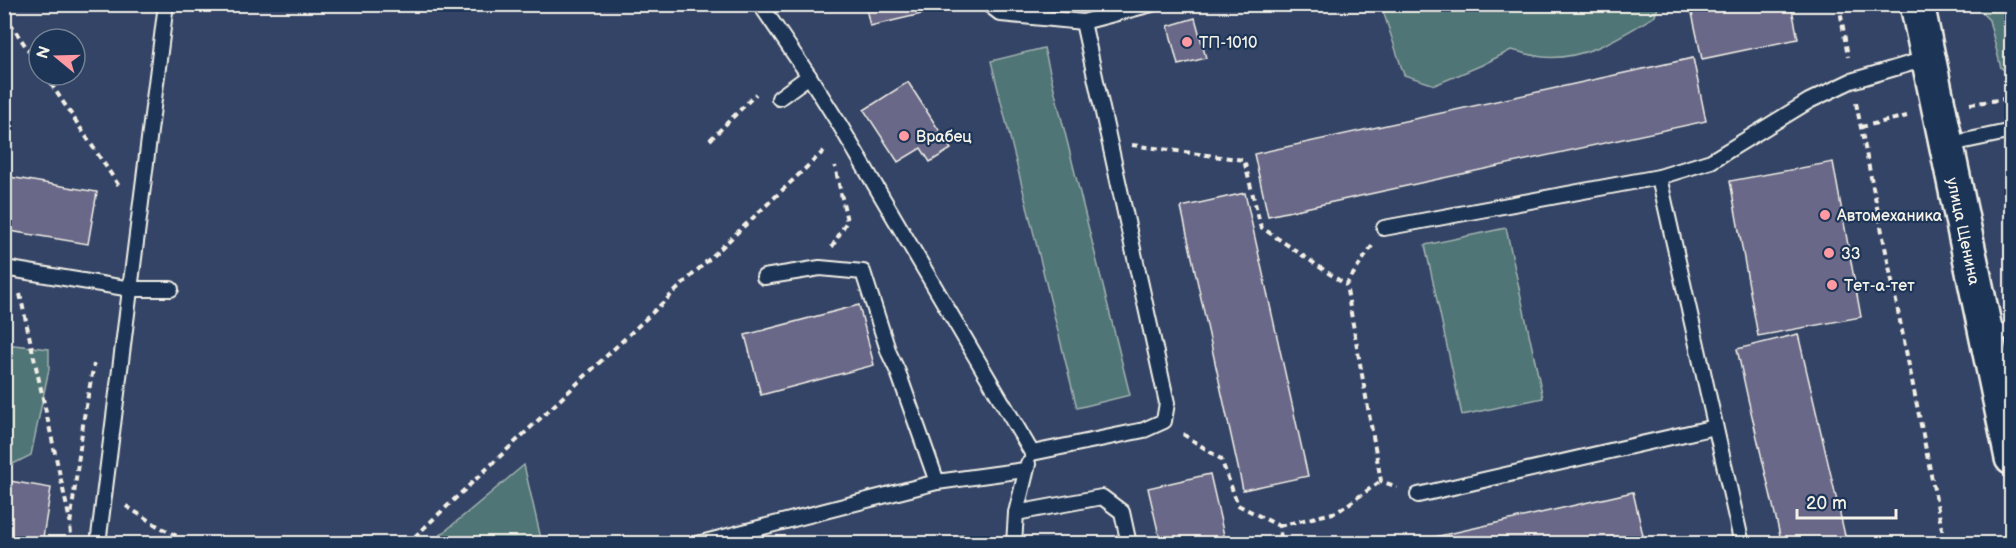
<svg xmlns="http://www.w3.org/2000/svg" width="2016" height="548" font-family="'Balsamiq Sans',sans-serif">
	<style>
		.green { fill: #507476; stroke: #a2b2af; stroke-width: 1.5 }
		.building { fill: #696788; stroke: #f4f1e8; stroke-width: 1.5 }
		.lines { fill: none; stroke-linecap: round; stroke-linejoin: round }
		.service-casing { stroke: #f4f1e8; stroke-width: 18 }
		.secondary-casing { stroke: #f4f1e8; stroke-width: 38 }
		.path { stroke: #f4f1e8; stroke-width: 4; stroke-dasharray: 6 4.5; stroke-linecap: butt }
		.service { stroke: #1d3557; stroke-width: 14 }
		.secondary { stroke: #1d3557; stroke-width: 33 }
		.poi-dot { fill: #ff9aa2; stroke: #1d3557; stroke-width: 2 }
		.labels { text-anchor: middle; stroke-width: 4.5; stroke-linejoin: round; paint-order: stroke }
		.poi-label { font-size: 16px; fill: #f4f1e8; stroke: #1d3557; text-anchor: start }
		.street-label { font-size: 16px; fill: #f4f1e8; stroke: #1d3557 }
	</style>
	<rect width="100%" height="100%" fill="#344466"/>
	<filter id="ink" filterUnits="userSpaceOnUse"><feTurbulence type="fractalNoise" baseFrequency=".0167" numOctaves="2"/><feDisplacementMap in="SourceGraphic" scale="12" xChannelSelector="R" yChannelSelector="G"/><feConvolveMatrix kernelMatrix="1 2 1 2 8 2 1 2 1" color-interpolation-filters="sRGB"/></filter>
	<g filter="url(#ink)">
		<!-- green -->
		<g class="green">
			<path d="M1381,5V4L1659,5L1655,16C1621,36 1585,61 1543,57C1532,56 1521,52 1511,50L1482,65L1435,85L1404,75Z"/>
			<polygon points="1974,5 2011,5 2011,74 2001,68 1989,20"/>
			<polygon points="1044,48 1130,395 1077,408 991,61"/>
			<polygon points="1506,228 1543,398 1462,415 1425,245"/>
			<polygon points="5,344 49,349 49,369 31,455 5,468"/>
			<polygon points="524,465 542,543 431,543"/>
		</g>
		<!-- building -->
		<g class="building">
			<polygon points="865,4 938,4 939,10 870,26"/>
			<polygon points="1690,4 1791,4 1798,39 1702,59"/>
			<polygon points="1195,18 1206,58 1178,65 1168,26"/>
			<polygon points="1693,58 1706,121 1268,216 1254,154"/>
			<polygon points="908,82 951,149 930,162 921,148 898,162 864,110"/>
			<polygon points="1833,162 1861,317 1758,336 1730,181"/>
			<polygon points="4,176 97,192 88,244 4,230"/>
			<polygon points="1245,193 1308,476 1243,490 1181,207"/>
			<polygon points="859,305 874,365 761,395 745,335"/>
			<polygon points="1798,334 1847,544 1782,544 1748,399 1737,349"/>
			<polygon points="1210,474 1226,544 1161,544 1148,488"/>
			<polygon points="4,480 51,488 42,543 4,536"/>
			<polygon points="1633,492 1645,544 1404,544 1523,517"/>
			<polygon points="964,535 966,544 926,544"/>
		</g>
		<g class="lines">
			<defs>
				<g id="service">
					<polyline points="760,4 809,76 841,127 1032,453"/>
					<polyline points="988,4 1001,14 1083,22"/>
					<polyline points="779,98 809,76"/>
					<polyline points="1946,145 2012,131"/>
					<polyline points="1659,177 1742,544"/>
					<polyline points="1384,228 1659,177 1711,161 1809,101 1851,81 1929,58"/>
					<polyline points="4,268 131,289 171,289"/>
					<polyline points="764,277 820,268 863,272 889,353 898,372 937,482"/>
					<polyline points="1986,335 2012,330"/>
					<polyline points="1032,453 1144,430 1164,421 1167,403 1083,22 1152,4"/>
					<polyline points="1418,495 1715,427"/>
					<polyline points="1016,513 1102,497 1122,512 1129,544"/>
					<polyline points="98,544 166,4"/>
					<polyline points="697,544 937,482 1025,470"/>
					<polyline points="1014,544 1016,513 1028,464"/>
				</g>
				<polyline id="secondary" points="1917,4 2012,458"/>
			</defs>
			<!-- service casing -->
			<use href="#service" class="service-casing"/>
			<!-- secondary casing -->
			<use href="#secondary" class="secondary-casing"/>
			<!-- path -->
			<g class="path">
				<polyline points="1839,4 1848,57"/>
				<polyline points="4,14 39,66"/>
				<polyline points="45,75 119,186"/>
				<polyline points="1856,103 1945,544"/>
				<polyline points="1970,104 2012,98"/>
				<polyline points="1861,127 1907,116"/>
				<polyline points="710,140 756,94"/>
				<polyline points="1132,145 1244,160 1261,227 1346,285"/>
				<polyline points="1372,246 1346,285 1381,481 1397,487"/>
				<polyline points="832,247 847,221 835,166"/>
				<polyline points="20,294 70,521"/>
				<polyline points="1183,434 1221,459 1238,505 1279,526 1282,544"/>
				<polyline points="126,506 161,528 193,544"/>
				<polyline points="1279,526 1337,512 1381,481"/>
				<polyline points="72,544 70,525 84,417 94,364"/>
				<polyline points="407,544 827,148"/>
			</g>
			<!-- service -->
			<use href="#service" class="service"/>
			<!-- secondary -->
			<use href="#secondary" class="secondary"/>
		</g>
	</g>
	<!-- markers -->
	<g class="poi-dot">
		<circle cx="1187" cy="42" r="6"/>
		<circle cx="904" cy="136" r="6"/>
		<circle cx="1825" cy="215" r="6"/>
		<circle cx="1829" cy="253" r="6"/>
		<circle cx="1832" cy="285" r="6"/>
	</g>
	<g class="labels">
		<!-- poi labels -->
		<g class="poi-label">
			<text x="1199" y="48">ТП-1010</text>
			<text x="916" y="142">Врабец</text>
			<text x="1837" y="221">Автомеханика</text>
			<text x="1841" y="259">33</text>
			<text x="1844" y="291">Тет-а-тет</text>
		</g>
		<!-- street labels -->
		<g class="street-label">
			<text transform="translate(1964 231) rotate(78)" y="6">улица Щенина</text>
		</g>
	</g>
	<!-- margin -->
	<rect width="2016" height="548" fill="none" stroke="#1d3557" stroke-width="24"/>
	<rect x="12" y="12" width="1992" height="524" fill="none" stroke="#f4f1e8" stroke-width="2" filter="url(#ink)"/>
	<!-- north arrow -->
	<g transform="translate(57 57) rotate(289)"><circle r="28" fill="#1d3557" stroke="#738091" stroke-width="1.5"/>
	<path d="M0-4.5L10 22L0 15L-10 22Z" fill="#ff9aa2"/>
	<text y="-9" font-size="16" font-weight="bold" text-anchor="middle" fill="#f4f1e8">N</text>
	</g>
	<!-- scale -->
	<path d="M1797 509v9h99v-9" fill="none" stroke="#f4f1e8" stroke-width="3"/>
	<text x="1806" y="509" font-size="18" fill="#f4f1e8" stroke="#1d3557" stroke-width="4.5" paint-order="stroke">20 m</text>
</svg>
